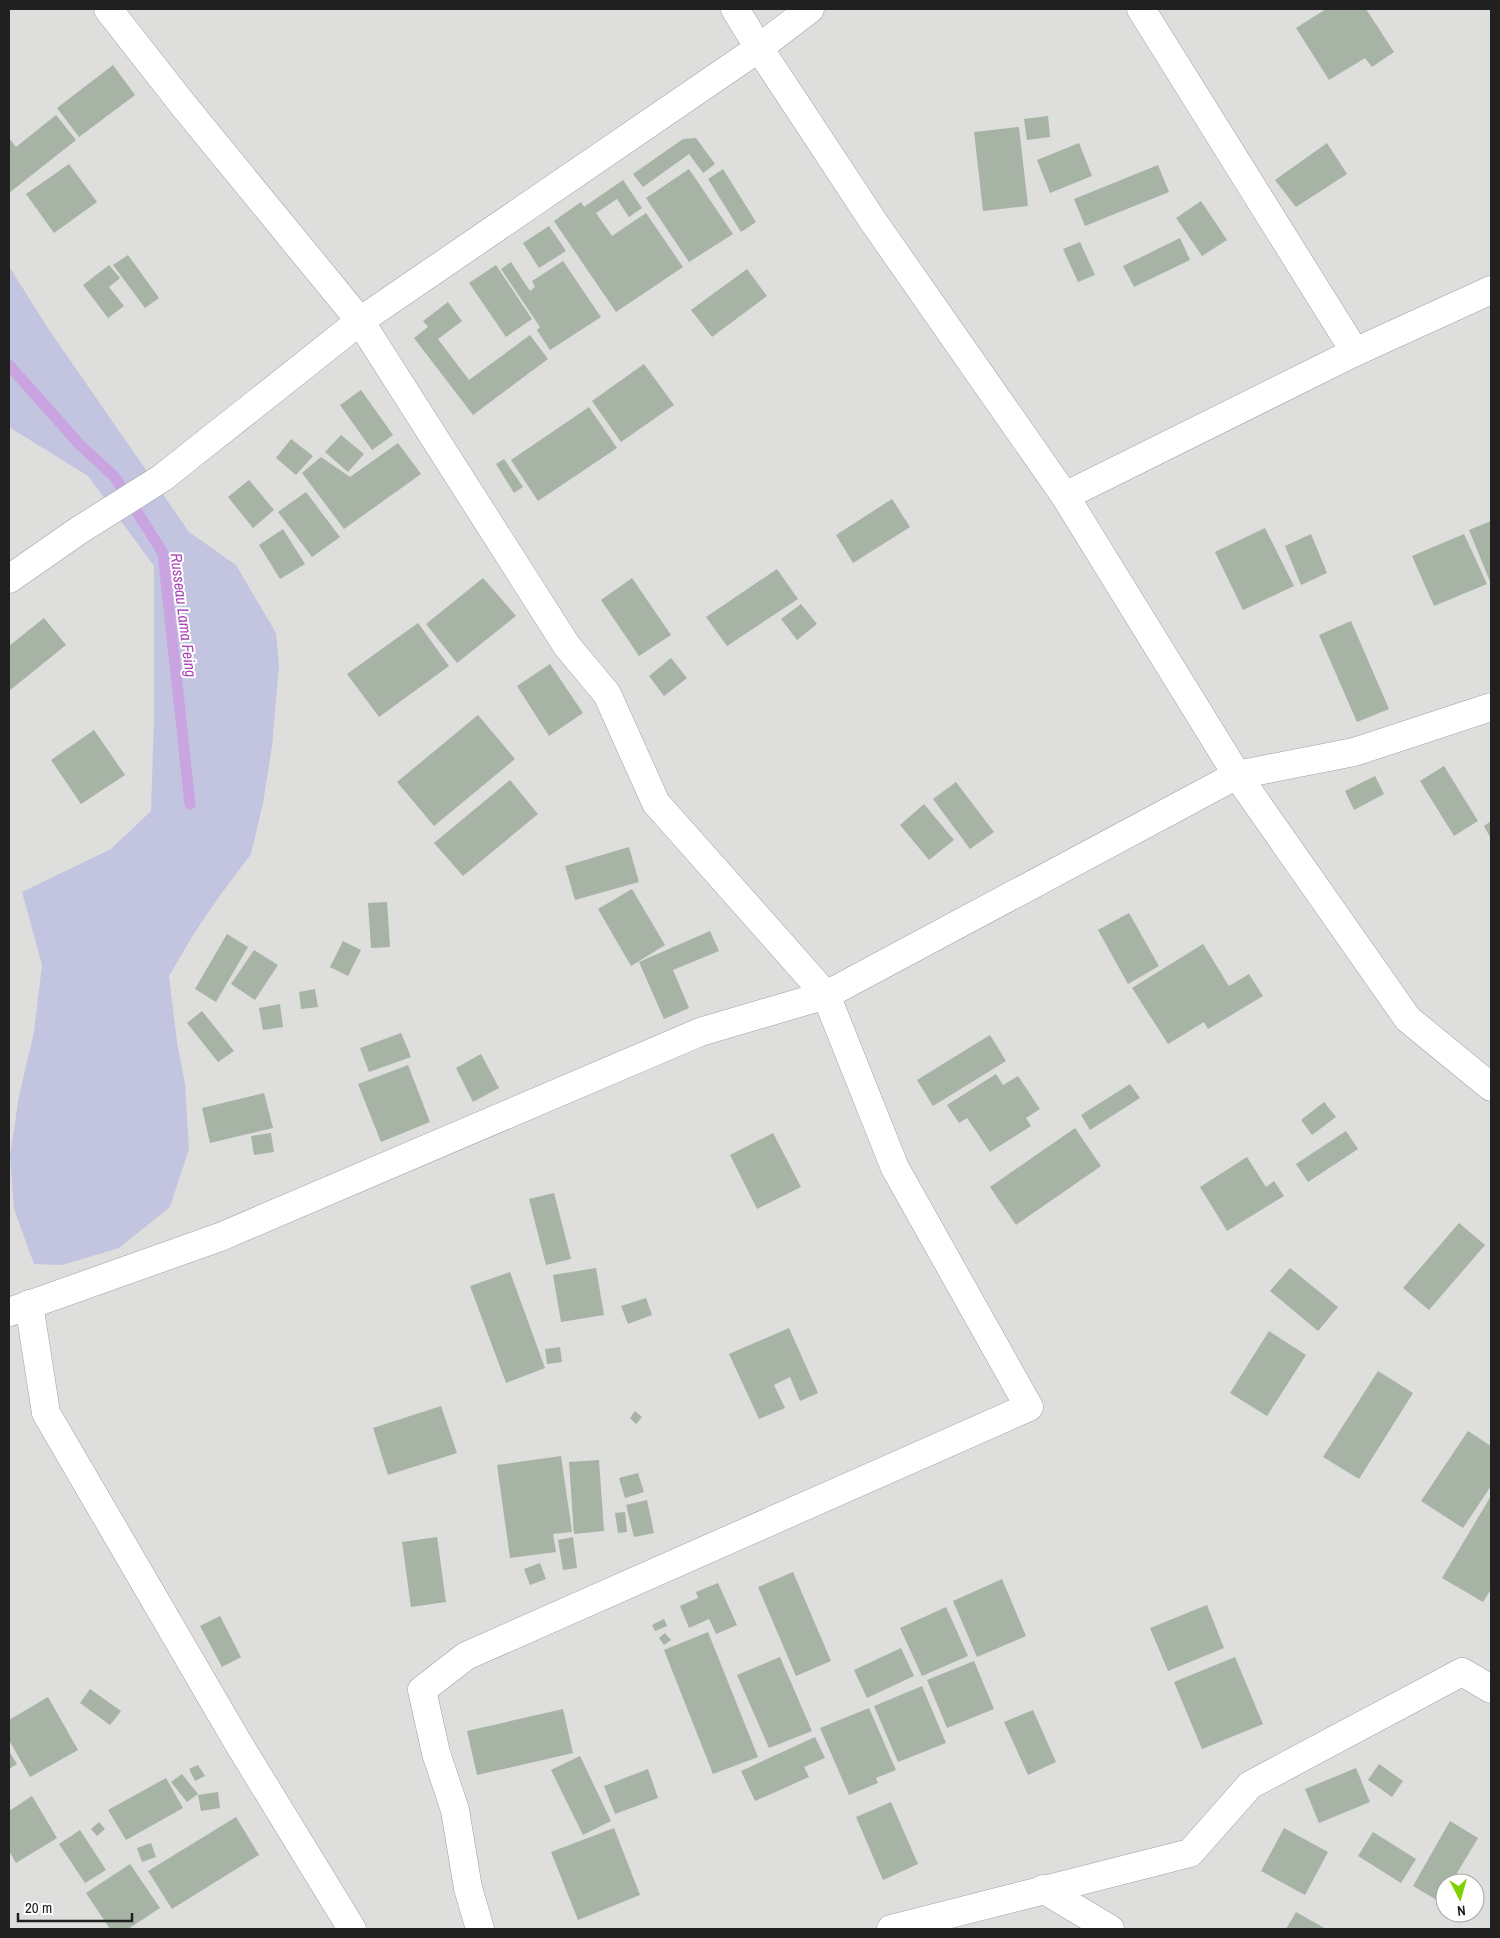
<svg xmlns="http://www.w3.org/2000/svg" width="1500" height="1938" font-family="'Archivo Narrow',sans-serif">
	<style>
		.residential { fill: #dededd; fill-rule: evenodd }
		.wetland { fill: #c2c4e0 }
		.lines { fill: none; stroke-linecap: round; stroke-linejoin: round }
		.stream { stroke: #caa4e0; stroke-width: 11 }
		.building { fill: #a7b3a5 }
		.street-casing { stroke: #a1a1a1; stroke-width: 29 }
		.street { stroke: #fff; stroke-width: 28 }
		.labels { text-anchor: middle; stroke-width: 4; stroke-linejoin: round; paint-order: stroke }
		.water-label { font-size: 16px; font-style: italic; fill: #a946b5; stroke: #fff }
	</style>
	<rect width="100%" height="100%" fill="#e6f1e6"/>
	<!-- residential -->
	<path class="residential" d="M9,9H1491V1929H9ZM1445,1883H1475V1913H1445Z"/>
	<!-- wetland -->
	<polygon class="wetland" points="9,266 47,327 189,532 236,565 276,633 279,666 272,746 263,803 251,854 221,894 195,932 169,976 177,1042 185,1084 189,1149 170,1207 119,1248 62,1265 34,1264 14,1209 10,1156 19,1096 34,1032 42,965 22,892 111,849 151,811 154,719 154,566 88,476 9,427"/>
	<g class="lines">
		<!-- stream -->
		<polyline class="stream" points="9,365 80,445 115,477 163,553 190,804"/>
	</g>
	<!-- building -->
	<g class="building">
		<polygon points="1326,9 1366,9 1394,52 1372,67 1365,58 1329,80 1296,28"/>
		<polygon points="113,65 135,95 79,137 57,108"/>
		<polygon points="56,115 76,140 9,193 9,138 16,147"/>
		<polygon points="1048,116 1050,137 1027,140 1024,119"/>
		<polygon points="1019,127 1028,206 983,211 974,132"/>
		<polygon points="696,138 715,164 703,173 689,154 643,187 633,174 683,139"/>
		<polygon points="1079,143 1092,176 1050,193 1037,160"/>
		<polygon points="1327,143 1347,174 1296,207 1275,180"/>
		<polygon points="69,164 97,202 54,233 26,194"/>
		<polygon points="1158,165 1169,192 1085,226 1074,199"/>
		<polygon points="689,169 733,234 689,262 646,198"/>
		<polygon points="723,169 756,222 741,232 708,179"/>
		<polygon points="623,180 642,208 629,217 617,199 596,213 612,236 646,213 683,267 616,312 554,221 581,202 584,207"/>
		<polygon points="1201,201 1227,240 1202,256 1176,218"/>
		<polygon points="549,226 566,251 539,268 523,243"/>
		<polygon points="1180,238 1190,260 1134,287 1123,266"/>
		<polygon points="1080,242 1095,275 1078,282 1063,249"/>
		<polygon points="128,255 159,298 145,308 113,265"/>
		<polygon points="563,261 601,317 550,350 537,330 540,327 501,269 511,262 530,291 535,287 532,281"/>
		<polygon points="109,265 120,278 109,287 124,306 108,318 83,285"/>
		<polygon points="496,265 532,319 506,337 469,283"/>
		<polygon points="747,269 767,296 712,337 691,310"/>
		<polygon points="448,302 462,321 438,339 469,380 530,335 548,359 473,415 414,338 428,327 423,321"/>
		<polygon points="644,364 674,405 621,442 592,401"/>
		<polygon points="361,390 393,435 372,450 340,405"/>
		<polygon points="589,407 617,448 538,501 511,460"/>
		<polygon points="341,435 364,454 348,472 325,452"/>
		<polygon points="291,439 313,456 296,475 276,458"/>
		<polygon points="398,443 421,474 344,529 302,473 321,457 350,477"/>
		<polygon points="504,459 523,487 514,493 496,464"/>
		<polygon points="249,480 274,510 253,528 228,497"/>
		<polygon points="306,492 340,537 312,557 278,512"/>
		<polygon points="892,499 910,527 853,563 836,535"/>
		<polygon points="1491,521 1491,584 1469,530"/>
		<polygon points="1265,528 1294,586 1243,610 1215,552"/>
		<polygon points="283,529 305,564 280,579 259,545"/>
		<polygon points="1311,534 1327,573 1301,585 1285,546"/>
		<polygon points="1464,534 1487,584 1434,606 1412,556"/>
		<polygon points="777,569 798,599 727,646 706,617"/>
		<polygon points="483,578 516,616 457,663 426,624"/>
		<polygon points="632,578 671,635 639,656 601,600"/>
		<polygon points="801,604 817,624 797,640 781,619"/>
		<polygon points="44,618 66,645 9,691 9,646"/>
		<polygon points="1351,621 1389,709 1357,722 1319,635"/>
		<polygon points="418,623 449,666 379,717 347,674"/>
		<polygon points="671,658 687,678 664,696 649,676"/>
		<polygon points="550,664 583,713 549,736 517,686"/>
		<polygon points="478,715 515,759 434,826 397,782"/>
		<polygon points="94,730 125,775 81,804 51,760"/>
		<polygon points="1444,766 1478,821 1454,836 1420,781"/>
		<polygon points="1375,776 1384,794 1354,810 1345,791"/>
		<polygon points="510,780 538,814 463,876 434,843"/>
		<polygon points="956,782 994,832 970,849 933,799"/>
		<polygon points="924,804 954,840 929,860 900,825"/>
		<polygon points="1491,821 1491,839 1484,826"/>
		<polygon points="629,847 639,882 575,900 565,866"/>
		<polygon points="632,889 665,945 631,966 598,909"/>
		<polygon points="387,902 390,947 371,948 368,903"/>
		<polygon points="1129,913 1159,966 1128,984 1098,930"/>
		<polygon points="710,931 719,951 673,970 689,1008 664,1019 639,962"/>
		<polygon points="227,934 248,947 216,1002 195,989"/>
		<polygon points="343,941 361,950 348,976 330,967"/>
		<polygon points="1203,944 1229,986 1249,974 1263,996 1208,1029 1204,1022 1168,1044 1132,988"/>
		<polygon points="254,950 278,965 255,1000 231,984"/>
		<polygon points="315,989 318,1007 301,1009 299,992"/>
		<polygon points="280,1004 283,1027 263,1030 259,1008"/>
		<polygon points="202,1011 234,1051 218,1062 187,1023"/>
		<polygon points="401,1033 411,1057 369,1072 360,1048"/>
		<polygon points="990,1035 1006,1061 933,1106 917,1080"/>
		<polygon points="481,1054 499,1088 473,1102 456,1068"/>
		<polygon points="408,1065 430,1122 381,1142 358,1084"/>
		<polygon points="996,1074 1003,1085 1018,1076 1040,1109 1026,1118 1031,1126 990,1152 967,1118 959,1123 947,1105"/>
		<polygon points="1130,1084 1140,1098 1090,1130 1081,1115"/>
		<polygon points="264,1093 273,1128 210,1143 202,1108"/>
		<polygon points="1324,1102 1336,1117 1312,1135 1301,1120"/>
		<polygon points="1075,1128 1101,1166 1016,1225 990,1187"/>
		<polygon points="1346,1131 1358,1149 1308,1182 1296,1164"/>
		<polygon points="271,1133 274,1152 254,1155 251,1136"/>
		<polygon points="773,1133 801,1187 757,1209 730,1155"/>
		<polygon points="1247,1157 1266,1187 1274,1181 1284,1196 1227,1231 1200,1187"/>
		<polygon points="554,1193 571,1259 546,1265 529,1199"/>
		<polygon points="1459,1223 1485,1245 1429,1310 1403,1288"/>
		<polygon points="596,1268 604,1315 561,1322 553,1275"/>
		<polygon points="1290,1268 1338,1307 1318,1331 1270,1291"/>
		<polygon points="510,1272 545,1368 506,1383 470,1286"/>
		<polygon points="646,1298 652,1315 628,1324 621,1306"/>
		<polygon points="789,1328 818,1393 800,1401 790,1377 774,1385 785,1408 759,1419 729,1354"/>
		<polygon points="1269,1331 1306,1355 1267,1416 1230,1393"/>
		<polygon points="560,1347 562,1362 547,1364 545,1349"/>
		<polygon points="1378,1371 1413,1393 1359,1479 1323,1457"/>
		<polygon points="441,1406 457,1453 388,1475 373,1428"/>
		<polygon points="635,1411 642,1417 636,1424 630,1418"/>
		<polygon points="1468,1431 1491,1446 1491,1486 1463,1528 1421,1501"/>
		<polygon points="561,1456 572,1532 553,1534 556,1552 510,1558 497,1465"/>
		<polygon points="599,1460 604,1531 574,1534 569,1462"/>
		<polygon points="638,1473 644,1492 625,1498 619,1478"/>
		<polygon points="1491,1496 1491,1589 1483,1602 1442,1578"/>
		<polygon points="647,1500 654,1533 634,1537 626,1505"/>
		<polygon points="625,1512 627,1532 618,1533 615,1513"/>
		<polygon points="437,1537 446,1602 411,1607 402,1542"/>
		<polygon points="573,1537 577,1568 563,1570 558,1540"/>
		<polygon points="540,1563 546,1579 530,1585 524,1569"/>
		<polygon points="793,1572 831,1661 796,1676 758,1587"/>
		<polygon points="1002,1579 1026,1636 977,1657 953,1601"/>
		<polygon points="718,1583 737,1625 716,1634 709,1619 689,1628 680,1606 698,1598 696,1592"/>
		<polygon points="1207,1605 1224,1648 1168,1671 1150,1628"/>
		<polygon points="946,1607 968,1656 922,1676 900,1628"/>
		<polygon points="220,1616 241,1657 222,1667 200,1626"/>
		<polygon points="664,1619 667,1626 655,1631 652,1625"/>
		<polygon points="708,1632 758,1757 713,1774 664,1650"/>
		<polygon points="665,1633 671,1640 664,1645 659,1638"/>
		<polygon points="901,1648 914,1676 867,1698 854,1670"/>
		<polygon points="780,1657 812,1731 769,1748 737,1675"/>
		<polygon points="1235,1657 1263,1724 1202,1749 1174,1682"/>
		<polygon points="974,1661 994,1709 947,1728 927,1680"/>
		<polygon points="922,1686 946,1743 898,1762 874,1706"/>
		<polygon points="90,1689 121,1711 110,1725 80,1703"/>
		<polygon points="48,1697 78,1750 30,1777 9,1740 9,1720"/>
		<polygon points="869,1708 896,1770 876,1778 878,1783 849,1795 820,1728"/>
		<polygon points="563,1709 573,1753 477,1775 467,1731"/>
		<polygon points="1033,1710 1056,1762 1028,1775 1004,1722"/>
		<polygon points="815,1737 825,1758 804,1767 809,1777 755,1801 741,1771"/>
		<polygon points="9,1751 17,1764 9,1769"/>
		<polygon points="580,1756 611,1821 583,1835 551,1770"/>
		<polygon points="1379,1764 1403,1781 1392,1797 1368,1780"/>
		<polygon points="198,1765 205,1776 195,1781 189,1769"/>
		<polygon points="1356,1768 1370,1802 1319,1823 1305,1789"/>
		<polygon points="648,1769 658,1798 615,1814 604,1786"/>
		<polygon points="182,1774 198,1794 187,1802 171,1782"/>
		<polygon points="166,1778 183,1808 126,1840 108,1810"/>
		<polygon points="218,1792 220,1808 201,1811 198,1795"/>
		<polygon points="32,1796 57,1838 16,1863 9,1851 9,1811"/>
		<polygon points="891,1802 918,1864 883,1880 856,1817"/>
		<polygon points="236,1817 259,1855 172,1909 148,1871"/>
		<polygon points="1450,1821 1478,1838 1451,1883 1445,1883 1445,1894 1440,1902 1413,1886"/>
		<polygon points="99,1822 105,1829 97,1836 91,1829"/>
		<polygon points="614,1828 640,1895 578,1920 551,1852"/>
		<polygon points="1284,1828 1328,1852 1305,1895 1261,1871"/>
		<polygon points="80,1830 106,1870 85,1883 59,1844"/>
		<polygon points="1373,1832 1416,1859 1401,1883 1358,1856"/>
		<polygon points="151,1843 156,1857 142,1862 137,1848"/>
		<polygon points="130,1864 160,1908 128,1929 110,1929 86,1893"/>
		<polygon points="1296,1912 1326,1929 1286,1929"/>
	</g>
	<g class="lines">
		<defs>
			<g id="street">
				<polyline points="108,9 184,106 360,321 567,646 607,694 656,803 826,995 895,1168 1029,1407 466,1656 422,1690 436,1753 455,1810 468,1888 480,1929"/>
				<polyline points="735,9 759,48 873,221 1065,496 1237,775 1408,1019 1491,1087"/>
				<polyline points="1141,9 1355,352"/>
				<polyline points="1065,496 1355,352 1491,290"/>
				<polyline points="9,579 78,531 162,478 360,321 759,48 810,9"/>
				<polyline points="29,1304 46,1413 237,1741 352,1929"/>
				<polyline points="9,1312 220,1237 700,1032 826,995 1237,775 1354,752 1491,707"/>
				<polyline points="1043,1889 1110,1929"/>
				<polyline points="891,1929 1190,1853 1250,1785 1462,1672 1491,1689"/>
			</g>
		</defs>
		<!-- street casing -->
		<use href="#street" class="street-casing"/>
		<!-- street -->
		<use href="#street" class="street"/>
	</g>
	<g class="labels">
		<!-- water labels -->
		<g class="water-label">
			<text transform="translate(184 615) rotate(83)" y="6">Russeau Lama Feing</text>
		</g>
	</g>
	<!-- border -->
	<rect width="1500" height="1938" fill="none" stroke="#202020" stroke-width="20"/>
	<!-- north arrow -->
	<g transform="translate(1460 1898) rotate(174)"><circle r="24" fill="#ffffff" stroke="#a6a6a6"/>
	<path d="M0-4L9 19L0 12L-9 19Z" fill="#7ed000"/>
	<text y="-8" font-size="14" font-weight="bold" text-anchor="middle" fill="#202020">N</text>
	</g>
	<!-- scale -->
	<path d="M18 1913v8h114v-8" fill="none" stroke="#202020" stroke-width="2.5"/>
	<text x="25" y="1913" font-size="15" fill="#202020" stroke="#ffffff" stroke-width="4" paint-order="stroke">20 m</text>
</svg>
